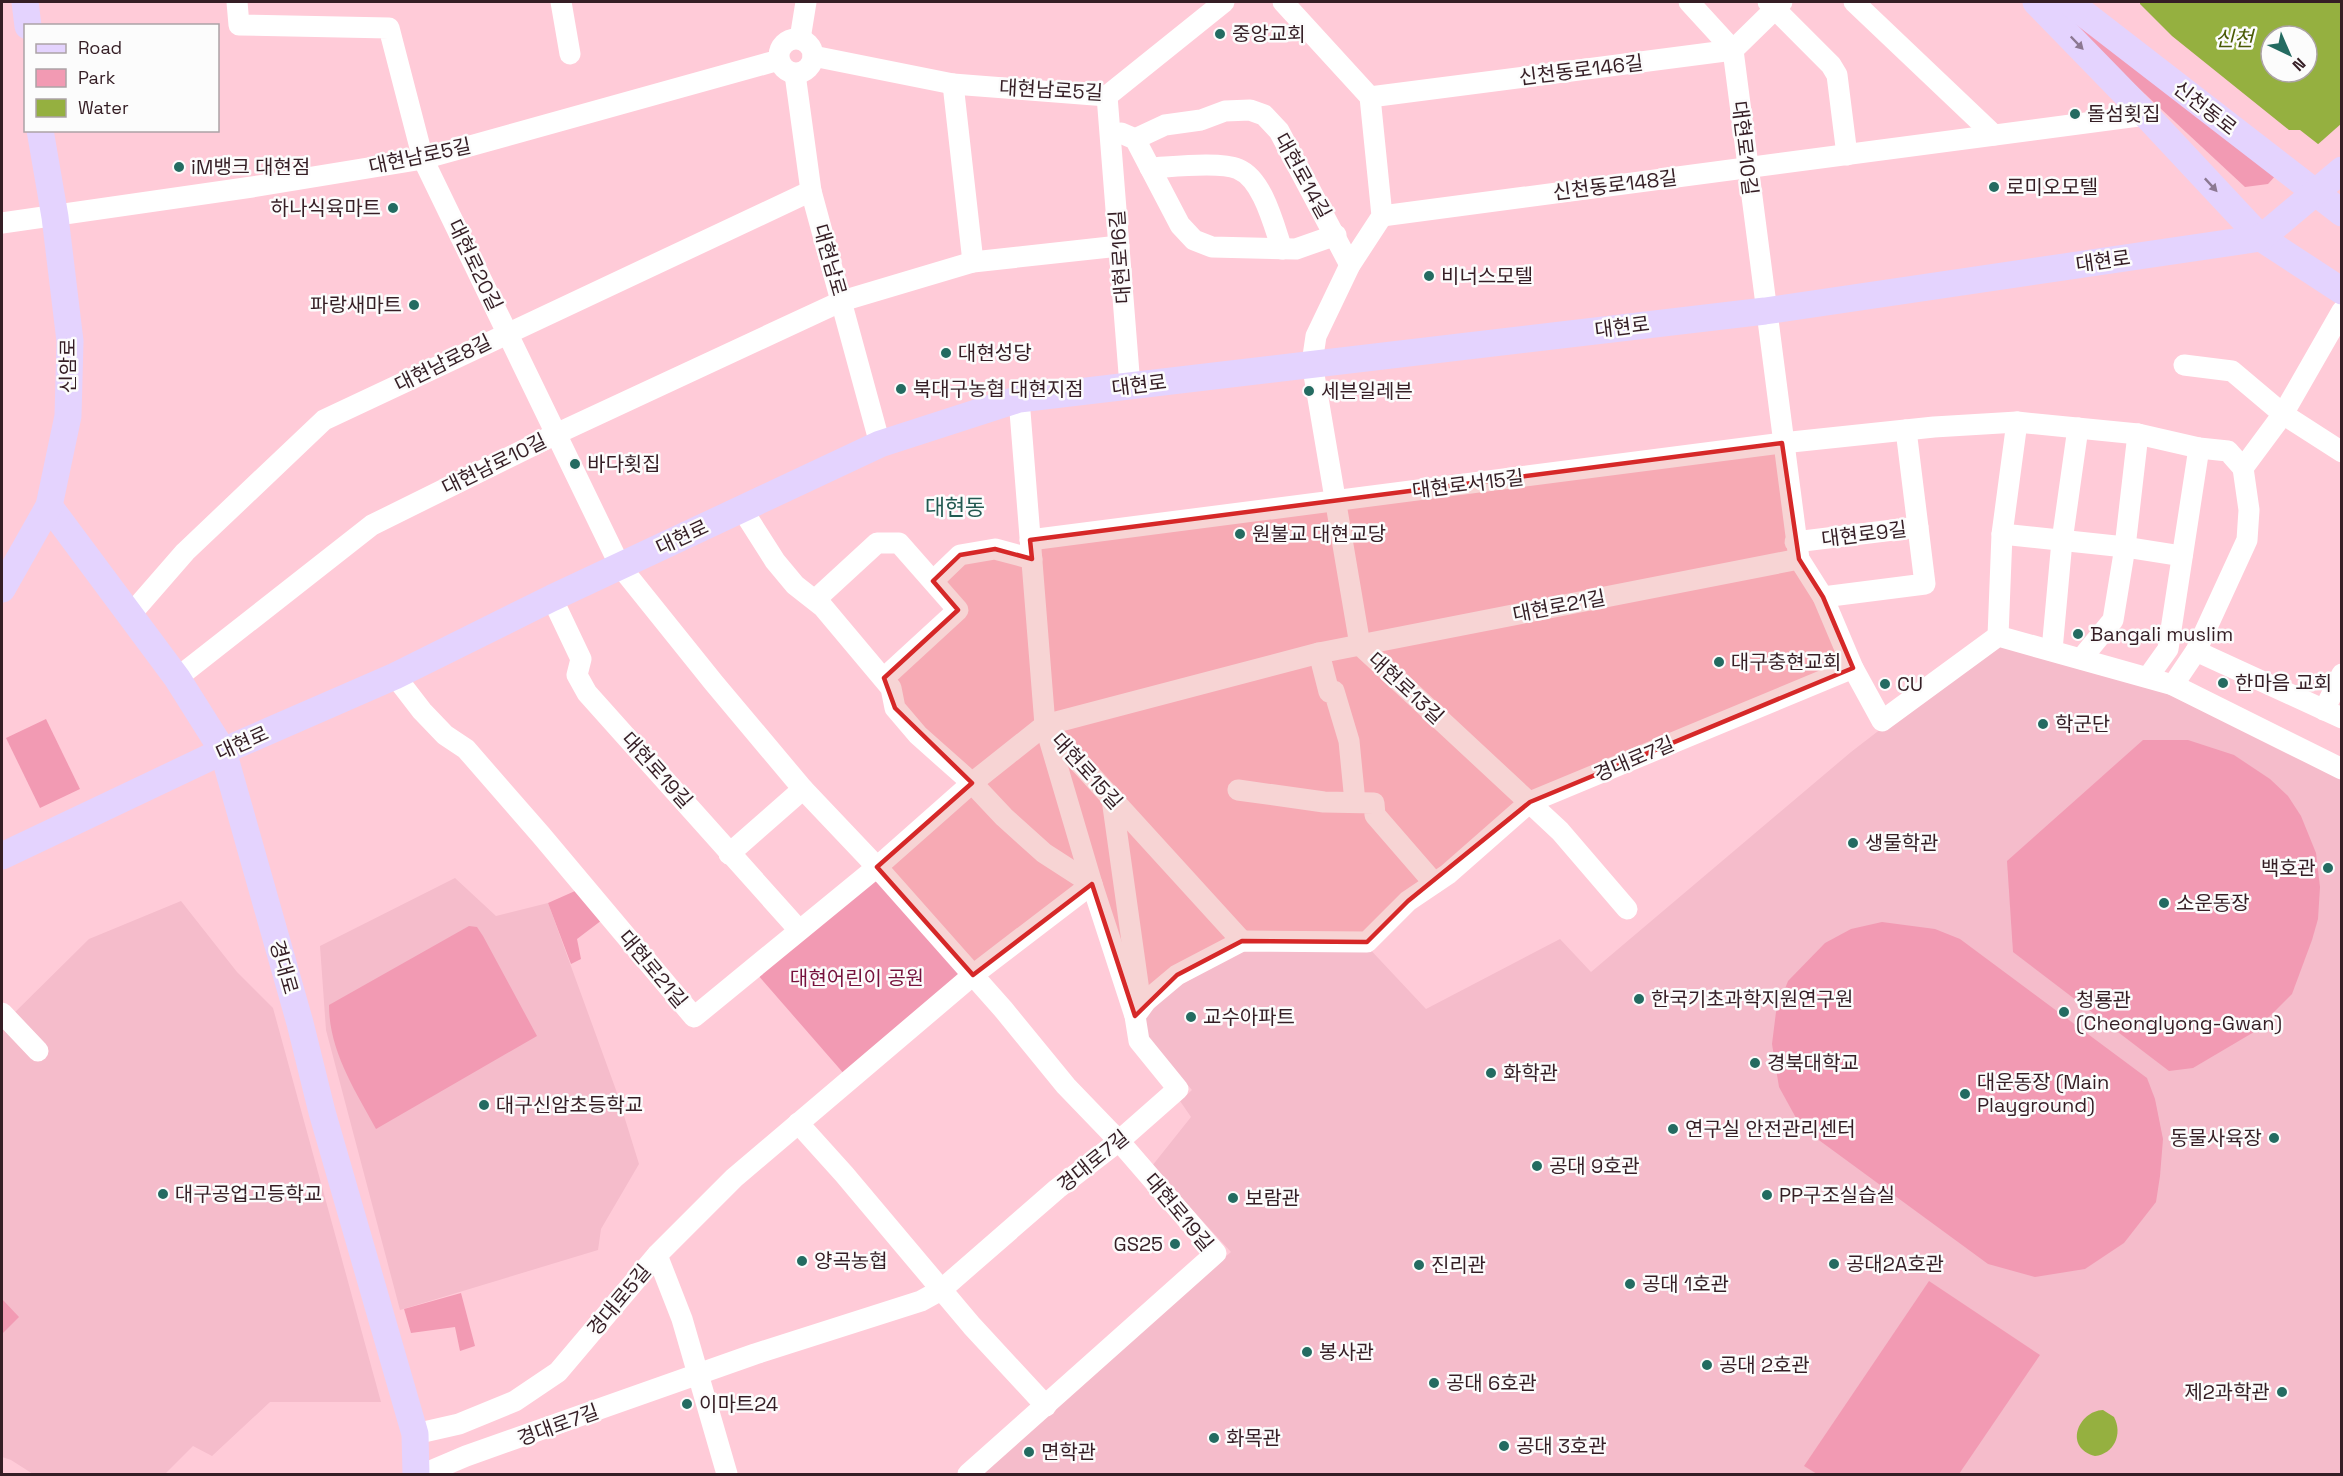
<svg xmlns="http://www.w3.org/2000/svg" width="2343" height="1476" font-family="'Space Grotesk','Noto Sans KR',sans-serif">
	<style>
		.built { fill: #f5bccb }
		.green { fill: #f29ab3 }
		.water { fill: #95b040; fill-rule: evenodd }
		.pier { fill: #ffcbd8 }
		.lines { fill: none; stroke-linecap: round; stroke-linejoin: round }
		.minor { stroke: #fff; stroke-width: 21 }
		.major { stroke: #e4d3fe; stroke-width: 27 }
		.oneway { fill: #8c7892 }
		.marked { fill: #d62828; fill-opacity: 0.2; stroke: #d62828; stroke-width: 4.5; stroke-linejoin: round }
		.poi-dot { fill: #246b61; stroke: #fcfcfc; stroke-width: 2 }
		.labels { text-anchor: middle; stroke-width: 5; stroke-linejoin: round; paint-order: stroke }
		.poi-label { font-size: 20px; fill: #351e25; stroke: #fcfcfc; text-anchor: start }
		.street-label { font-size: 20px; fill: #351e25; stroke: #fcfcfc }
		.park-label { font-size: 20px; fill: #76113c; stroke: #fcfcfc }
		.water-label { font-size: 21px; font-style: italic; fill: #495a05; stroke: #fcfcfc }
		.quarter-label { font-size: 22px; fill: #225951; stroke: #fcfcfc }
	</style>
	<rect width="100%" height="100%" fill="#ffcbd8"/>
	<!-- built -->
	<g class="built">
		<polygon points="1999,638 2177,696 2341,775 2341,1474 979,1474 1231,1252 1152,1166 1191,1117 1180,1101 1192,1090 1144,1037 1145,1012 1175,988 1237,953 1262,945 1365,944 1426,1009 1560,939 1591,972 1851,752"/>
		<polygon points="455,878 496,916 548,903 616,1090 639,1164 601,1229 598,1250 400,1310 326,1030 320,946"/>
		<polygon points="181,901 237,972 273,1008 381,1402 270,1402 212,1456 193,1446 165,1474 33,1474 11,1460 2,1457 2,1025 89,939"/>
	</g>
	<!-- green -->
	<g class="green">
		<polygon points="2046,2 2061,2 2277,174 2268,184 2245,187"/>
		<polygon points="46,719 80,789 40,808 6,738"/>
		<polygon points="2143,740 2188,740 2234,755 2270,779 2288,796 2301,816 2316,853 2320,887 2318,919 2312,940 2292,994 2254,1032 2193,1068 2169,1071 2013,952 2007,861"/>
		<polygon points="876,877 963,978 845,1075 757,974"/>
		<polygon points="575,891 602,920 577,939 581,959 571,964 548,903"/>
		<polygon points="1882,922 1935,929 1960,939 2147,1078 2155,1099 2163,1139 2160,1176 2156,1202 2124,1243 2085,1269 2035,1277 1988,1264 1801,1127 1779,1087 1772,1044 1776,1012 1788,981 1825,943 1851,929"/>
		<path d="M469,926L477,927L483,936L537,1036L376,1129C355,1090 329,1051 329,1005Z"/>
		<polygon points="1929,1281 2040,1355 1959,1474 1817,1474 1804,1466"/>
		<polygon points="461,1293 475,1346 460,1351 455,1327 411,1333 404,1309"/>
		<polygon points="2,1299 19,1317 2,1334"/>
	</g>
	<!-- water -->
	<g class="water">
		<path d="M2140,2H2341V162L2300,130H2289L2172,36L2140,4ZM2271,36H2307V72H2271Z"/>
		<path d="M2103,1410L2114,1417C2123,1434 2114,1454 2095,1456C2063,1448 2078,1411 2103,1410Z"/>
	</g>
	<!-- pier -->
	<polygon class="pier" points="2342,123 2342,165 2316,146"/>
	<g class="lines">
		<!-- minor -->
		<g class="minor">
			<polyline points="237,2 239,25 389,28 423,159 620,566 714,683 803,789 877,867 1003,1009 1066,1086 1119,1141 1216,1253 968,1474"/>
			<polyline points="561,2 570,54"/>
			<polyline points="1283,2 1370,97 1382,216 1350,265 1316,336 1312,363 1360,645 1560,831 1627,909"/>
			<polyline points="1689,2 1733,50 1799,559 1823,597 1853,668 1882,721 1998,636 2173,685 2342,769"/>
			<polyline points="1768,2 1831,65 1837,75 1847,155"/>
			<polyline points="1854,2 1994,135"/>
			<circle cx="796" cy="56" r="17"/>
			<polyline points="800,39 806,2"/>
			<polyline points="813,56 953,84 1107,96 1224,2"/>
			<polyline points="795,74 811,191 880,444"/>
			<polyline points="953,84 973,262"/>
			<polyline points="1107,96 1130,386"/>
			<polyline points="1370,97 1733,50 1782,2"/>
			<polyline points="1121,133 1135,139 1180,225 1194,240 1212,247 1296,249 1336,235"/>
			<polyline points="1135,139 1165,125 1201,120 1225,111 1250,110 1264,115 1279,131 1350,265"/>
			<path d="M1150,168C1171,167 1220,161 1238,169C1263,179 1274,226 1282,249"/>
			<polyline points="1382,216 2146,115"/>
			<polyline points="2,223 252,187 423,159 779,60"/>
			<polyline points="2184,365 2232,371 2283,414 2342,452"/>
			<polyline points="1019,399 1045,725 1242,941"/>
			<polyline points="742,509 775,561 795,585 823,607 891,688 895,708 918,735 972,783 1004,817 1044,853 1092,884"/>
			<polyline points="2002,534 2125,547 2182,556"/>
			<polyline points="1030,540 1782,443 1934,427 2017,422 2138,434 2199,448 2228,451 2243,468"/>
			<polyline points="1795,542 1918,527"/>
			<polyline points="933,581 960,555 995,549 1032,559"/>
			<polyline points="1823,597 1925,584 1906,430"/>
			<polyline points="552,598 581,659 577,675 587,693 799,930"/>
			<polyline points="815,600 877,543 899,543 958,610 884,678"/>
			<polyline points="131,614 185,552 324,420 811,191"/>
			<polyline points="1998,636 2002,534 2017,422"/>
			<polyline points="2052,650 2062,541 2078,428"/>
			<polyline points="2196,651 2342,718"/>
			<polyline points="1319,653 1329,692 1334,691 1349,741 1355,802"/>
			<polyline points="2081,659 2113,620 2125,547 2138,434"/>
			<polyline points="395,676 422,711 445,735 466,749 541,835 694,1017 877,867 972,783 1045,725 1319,653 1799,559"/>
			<polyline points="2148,677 2168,649 2199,448"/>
			<polyline points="177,678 372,525 556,434 842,301 973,262 1119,246"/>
			<polyline points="2173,685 2196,651 2247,540 2249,510 2243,468 2283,414 2342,311"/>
			<polyline points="2324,710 2342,674"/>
			<polyline points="1238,790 1324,802 1374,803 1375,815 1434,883"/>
			<polyline points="1112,799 1139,991 1146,1001"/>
			<polyline points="729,854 803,789"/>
			<polyline points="2,1013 38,1051"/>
			<polyline points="1135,1016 1146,1001 1177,975 1242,941 1367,942 1408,901 1448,874 1530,802 1853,668"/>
			<polyline points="798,1123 844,1174 972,1326 1046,1406"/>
			<polyline points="657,1255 682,1319 727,1474"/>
			<polyline points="415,1434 459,1424 515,1401 558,1372 657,1255 734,1178 973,975 1092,884"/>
			<polyline points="417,1473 426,1473 466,1456 755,1354 921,1301 941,1290 1057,1189 1119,1141 1178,1089 1139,1041 1135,1016 1092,884 1045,725"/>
		</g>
		<!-- major -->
		<g class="major">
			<polyline points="25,2 28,26"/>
			<polyline points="2036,2 2146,115 2261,238 2342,291"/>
			<polyline points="2069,2 2342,213"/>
			<polyline points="49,506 177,678 223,751 300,1023 322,1112 415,1434 416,1474"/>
			<polyline points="2,589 49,506 68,416 70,341 55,217 40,130"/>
			<polyline points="2,856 223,751 395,676 552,598 880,444 1019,399 1765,311 2261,238 2342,170"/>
		</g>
	</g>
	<!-- one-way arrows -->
	<defs><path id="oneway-solid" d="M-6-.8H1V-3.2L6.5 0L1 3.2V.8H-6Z" transform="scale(1.5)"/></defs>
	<g class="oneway">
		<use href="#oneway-solid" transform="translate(2077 43) rotate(46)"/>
		<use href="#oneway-solid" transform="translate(2211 185) rotate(47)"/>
	</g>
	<!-- marked area -->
	<path class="marked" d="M1782,443L1799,559L1823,597L1853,668L1530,802L1408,901L1367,942L1242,941L1177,975L1135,1016L1092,884L973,975L877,867L972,783L895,708L884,678L958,610L933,581L960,555L995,549L1032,559L1030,540Z"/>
	<!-- markers -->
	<g class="poi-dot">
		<circle cx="1220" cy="34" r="6"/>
		<circle cx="2075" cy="114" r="6"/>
		<circle cx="179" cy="167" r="6"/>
		<circle cx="1994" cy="187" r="6"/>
		<circle cx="393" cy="208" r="6"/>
		<circle cx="1429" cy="276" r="6"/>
		<circle cx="414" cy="305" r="6"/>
		<circle cx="946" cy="353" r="6"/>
		<circle cx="901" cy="389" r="6"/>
		<circle cx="1309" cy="391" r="6"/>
		<circle cx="575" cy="464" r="6"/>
		<circle cx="1240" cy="534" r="6"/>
		<circle cx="2078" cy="634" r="6"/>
		<circle cx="1719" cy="662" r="6"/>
		<circle cx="2223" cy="683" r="6"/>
		<circle cx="1885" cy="684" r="6"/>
		<circle cx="2043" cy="724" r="6"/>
		<circle cx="1853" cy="843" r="6"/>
		<circle cx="2328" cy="868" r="6"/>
		<circle cx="2164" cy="903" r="6"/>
		<circle cx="1639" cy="999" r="6"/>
		<circle cx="2064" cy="1012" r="6"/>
		<circle cx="1191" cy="1017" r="6"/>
		<circle cx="1755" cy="1063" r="6"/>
		<circle cx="1491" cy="1073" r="6"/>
		<circle cx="1965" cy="1094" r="6"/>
		<circle cx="484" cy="1105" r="6"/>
		<circle cx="1673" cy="1129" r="6"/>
		<circle cx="2274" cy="1138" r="6"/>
		<circle cx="1537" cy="1166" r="6"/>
		<circle cx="163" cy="1194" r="6"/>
		<circle cx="1767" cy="1195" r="6"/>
		<circle cx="1233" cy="1198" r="6"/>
		<circle cx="1175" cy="1244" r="6"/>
		<circle cx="802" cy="1261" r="6"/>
		<circle cx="1834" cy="1264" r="6"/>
		<circle cx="1419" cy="1265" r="6"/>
		<circle cx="1630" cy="1284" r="6"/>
		<circle cx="1307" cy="1352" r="6"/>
		<circle cx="1707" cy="1365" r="6"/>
		<circle cx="1434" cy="1383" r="6"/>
		<circle cx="2282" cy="1392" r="6"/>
		<circle cx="687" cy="1404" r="6"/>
		<circle cx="1214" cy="1438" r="6"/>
		<circle cx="1504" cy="1446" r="6"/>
		<circle cx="1029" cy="1452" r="6"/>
	</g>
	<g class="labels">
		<!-- poi labels -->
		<g class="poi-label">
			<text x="1232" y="41">중앙교회</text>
			<text x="2087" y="121">돌섬횟집</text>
			<text x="191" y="174">iM뱅크 대현점</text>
			<text x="2006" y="194">로미오모텔</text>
			<text x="381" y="215" text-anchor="end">하나식육마트</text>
			<text x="1441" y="283">비너스모텔</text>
			<text x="402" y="312" text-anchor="end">파랑새마트</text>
			<text x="958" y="360">대현성당</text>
			<text x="913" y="396">북대구농협 대현지점</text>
			<text x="1321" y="398">세븐일레븐</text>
			<text x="587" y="471">바다횟집</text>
			<text x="1252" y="541">원불교 대현교당</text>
			<text x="2090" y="641">Bangali muslim</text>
			<text x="1731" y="669">대구충현교회</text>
			<text x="2235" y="690">한마음 교회</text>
			<text x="1897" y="691">CU</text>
			<text x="2055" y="731">학군단</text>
			<text x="1865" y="850">생물학관</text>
			<text x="2316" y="875" text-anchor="end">백호관</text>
			<text x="2176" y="910">소운동장</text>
			<text x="1651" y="1006">한국기초과학지원연구원</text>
			<text x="2076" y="1007">청룡관<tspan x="2076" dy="23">(Cheonglyong-Gwan)</tspan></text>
			<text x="1203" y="1024">교수아파트</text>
			<text x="1767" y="1070">경북대학교</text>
			<text x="1503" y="1080">화학관</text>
			<text x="1977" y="1089">대운동장 (Main<tspan x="1977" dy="23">Playground)</tspan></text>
			<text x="496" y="1112">대구신암초등학교</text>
			<text x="1685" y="1136">연구실 안전관리센터</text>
			<text x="2262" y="1145" text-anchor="end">동물사육장</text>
			<text x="1549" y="1173">공대 9호관</text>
			<text x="175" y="1201">대구공업고등학교</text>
			<text x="1779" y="1202">PP구조실습실</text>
			<text x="1245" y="1205">보람관</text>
			<text x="1163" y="1251" text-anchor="end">GS25</text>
			<text x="814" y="1268">양곡농협</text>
			<text x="1846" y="1271">공대2A호관</text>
			<text x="1431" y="1272">진리관</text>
			<text x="1642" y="1291">공대 1호관</text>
			<text x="1319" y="1359">봉사관</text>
			<text x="1719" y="1372">공대 2호관</text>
			<text x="1446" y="1390">공대 6호관</text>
			<text x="2270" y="1399" text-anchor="end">제2과학관</text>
			<text x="699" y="1411">이마트24</text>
			<text x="1226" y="1445">화목관</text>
			<text x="1516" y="1453">공대 3호관</text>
			<text x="1041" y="1459">면학관</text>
		</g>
		<!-- street labels -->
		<g class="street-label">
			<text transform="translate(1581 70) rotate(-7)" y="7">신천동로146길</text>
			<text transform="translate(1051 90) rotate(3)" y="7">대현남로5길</text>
			<text transform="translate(2205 108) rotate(38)" y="7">신천동로</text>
			<text transform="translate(1745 148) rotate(83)" y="7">대현로10길</text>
			<text transform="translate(420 156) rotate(-12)" y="7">대현남로5길</text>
			<text transform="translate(1303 176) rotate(61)" y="7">대현로14길</text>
			<text transform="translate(1615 185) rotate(-7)" y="7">신천동로148길</text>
			<text transform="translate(1120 257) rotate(-94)" y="7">대현로16길</text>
			<text transform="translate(830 260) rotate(74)" y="7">대현남로</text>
			<text transform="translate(2103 261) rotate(-8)" y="7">대현로</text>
			<text transform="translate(475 265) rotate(64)" y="7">대현로20길</text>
			<text transform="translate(1622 327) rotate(-7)" y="7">대현로</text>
			<text transform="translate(443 363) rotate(-26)" y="7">대현남로8길</text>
			<text transform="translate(68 366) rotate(-90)" y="7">신암로</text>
			<text transform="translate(1139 385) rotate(-7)" y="7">대현로</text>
			<text transform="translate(494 464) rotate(-26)" y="7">대현남로10길</text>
			<text transform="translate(1468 484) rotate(-7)" y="7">대현로서15길</text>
			<text transform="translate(1864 534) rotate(-7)" y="7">대현로9길</text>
			<text transform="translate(682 537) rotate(-25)" y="7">대현로</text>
			<text transform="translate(1559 606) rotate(-11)" y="7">대현로21길</text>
			<text transform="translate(1406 688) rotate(43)" y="7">대현로13길</text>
			<text transform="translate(242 743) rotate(-24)" y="7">대현로</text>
			<text transform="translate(1634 759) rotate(-23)" y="7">경대로7길</text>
			<text transform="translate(657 770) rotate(48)" y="7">대현로19길</text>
			<text transform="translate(1087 771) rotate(48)" y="7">대현로15길</text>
			<text transform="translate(284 967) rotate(74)" y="7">경대로</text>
			<text transform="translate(653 969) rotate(50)" y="7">대현로21길</text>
			<text transform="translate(1093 1161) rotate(-39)" y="7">경대로7길</text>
			<text transform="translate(1179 1212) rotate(50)" y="7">대현로19길</text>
			<text transform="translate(619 1300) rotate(-50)" y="7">경대로5길</text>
			<text transform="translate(558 1425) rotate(-20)" y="7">경대로7길</text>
		</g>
		<!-- park labels -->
		<g class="park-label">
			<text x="857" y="985">대현어린이 공원</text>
		</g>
		<!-- water labels -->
		<g class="water-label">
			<text x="2234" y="46">신천</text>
		</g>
		<!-- quarter labels -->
		<g class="quarter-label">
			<text x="955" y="515">대현동</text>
		</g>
	</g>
	<!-- border -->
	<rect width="2343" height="1476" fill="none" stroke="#351e25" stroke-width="6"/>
	<!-- legend -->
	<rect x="24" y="24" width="195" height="108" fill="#fcfcfc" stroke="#aca3a6" stroke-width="1.5"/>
	<rect x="36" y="44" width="30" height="9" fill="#e4d3fe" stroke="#aca3a6" stroke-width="1.5"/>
	<text x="78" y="54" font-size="18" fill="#351e25">Road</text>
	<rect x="36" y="69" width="30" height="18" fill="#f29ab3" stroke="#aca3a6" stroke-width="1.5"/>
	<text x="78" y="84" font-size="18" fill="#351e25">Park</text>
	<rect x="36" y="99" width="30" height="18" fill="#95b040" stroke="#aca3a6" stroke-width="1.5"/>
	<text x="78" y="114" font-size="18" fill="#351e25">Water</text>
	<!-- north arrow -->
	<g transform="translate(2289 54) rotate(136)"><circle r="28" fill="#fcfcfc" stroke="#aca3a6" stroke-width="1.5"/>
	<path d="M0-4.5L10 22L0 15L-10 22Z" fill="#246b61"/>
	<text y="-9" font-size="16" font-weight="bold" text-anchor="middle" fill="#351e25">N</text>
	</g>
</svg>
